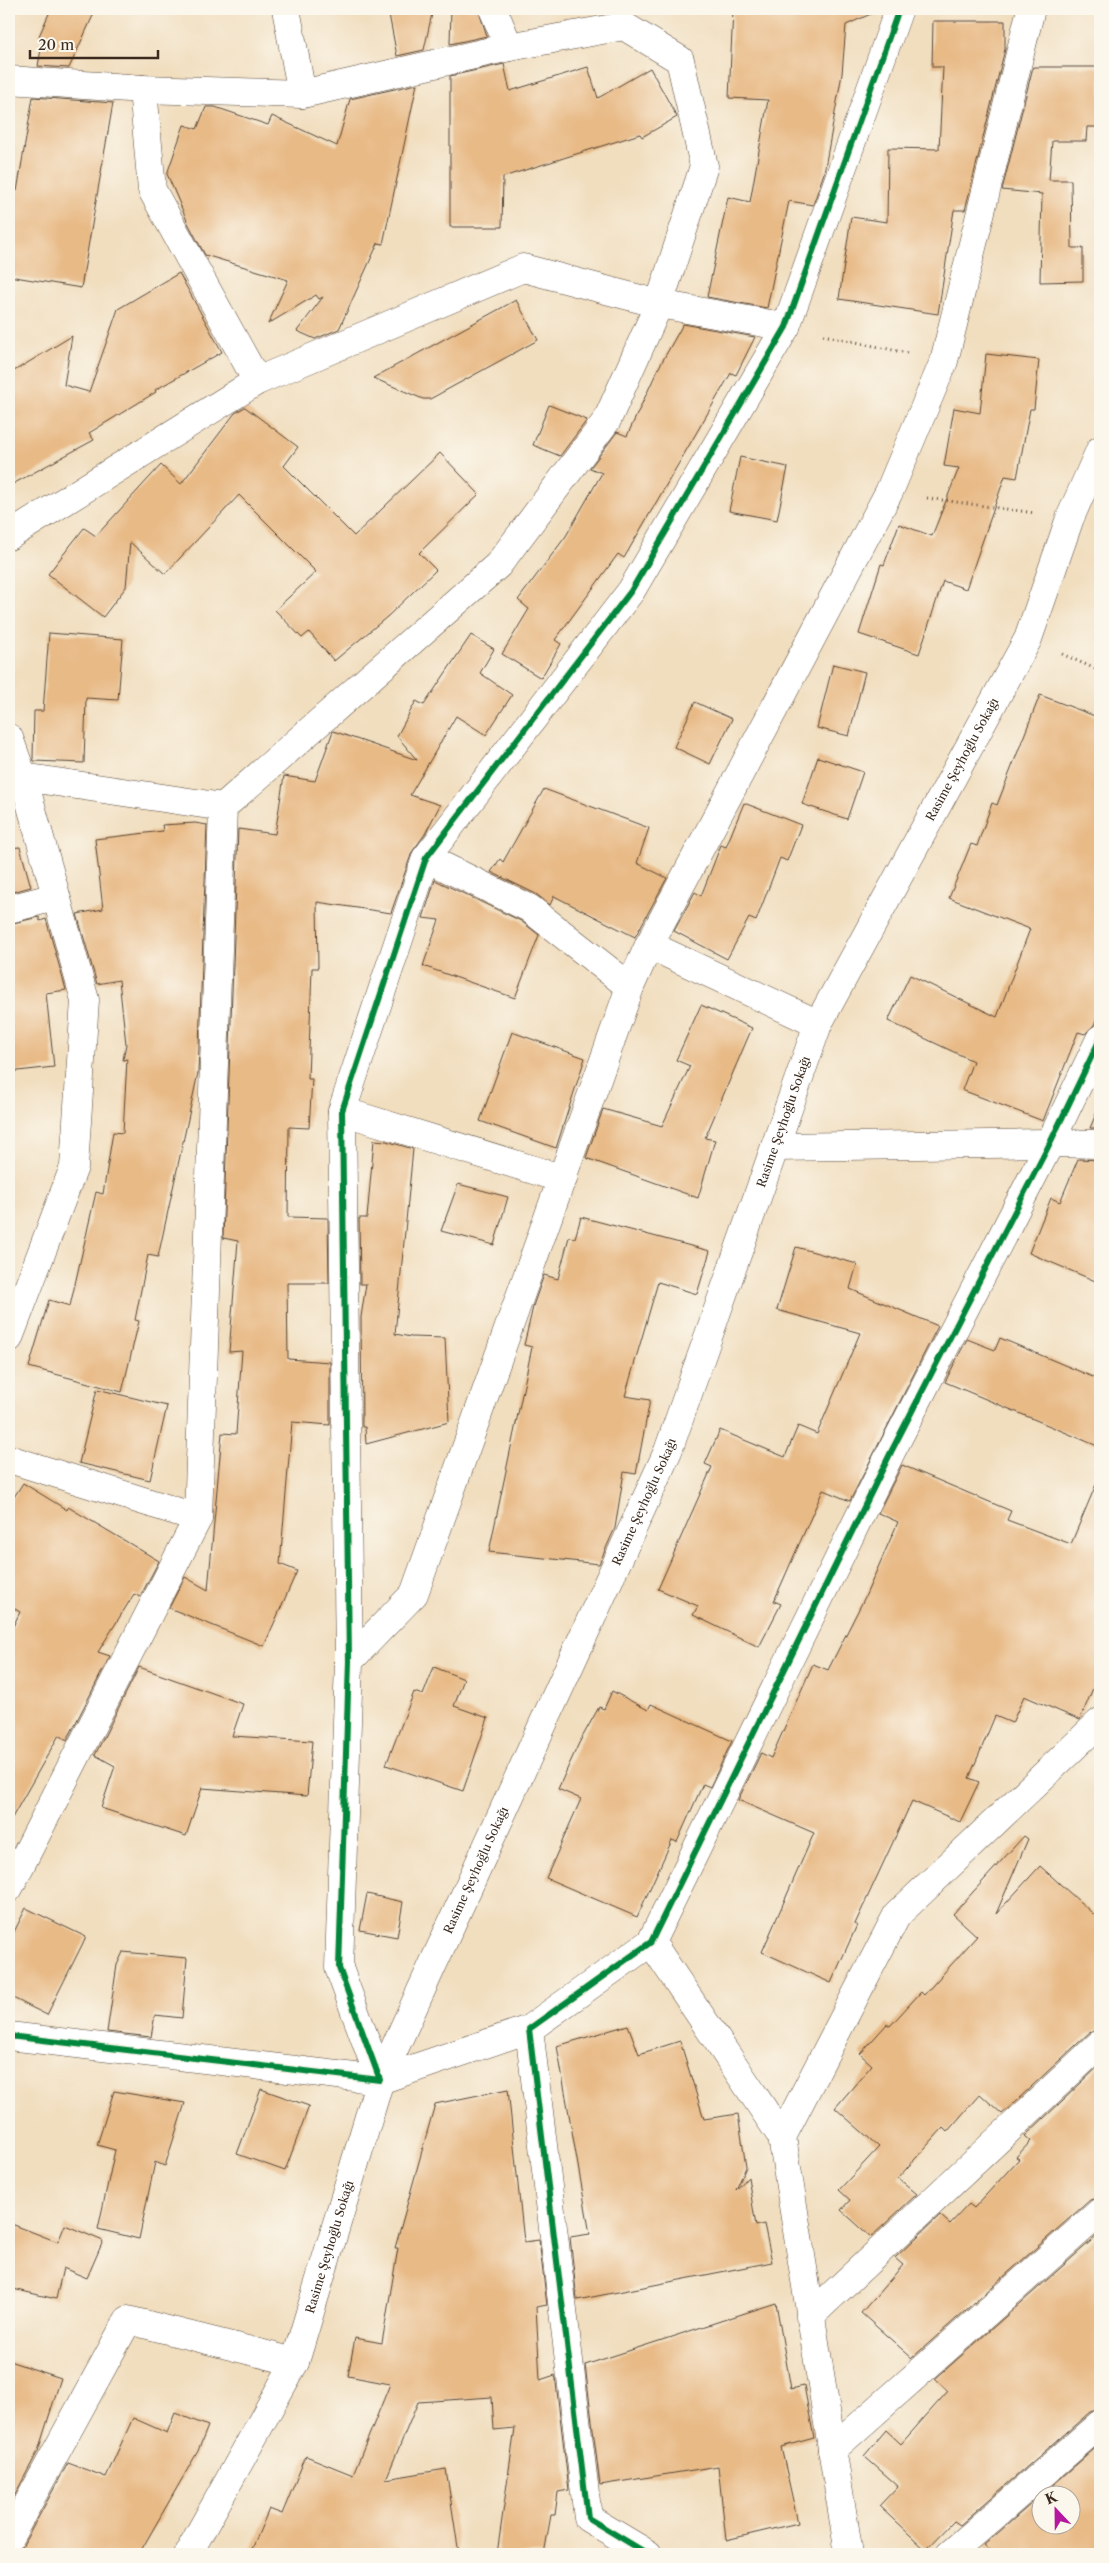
<svg xmlns="http://www.w3.org/2000/svg" width="1109" height="2563" font-family="'Libre Caslon Text',serif">
	<style>
		.building { fill: #e8ba86; fill-rule: evenodd }
		.lines { fill: none; stroke-linecap: round; stroke-linejoin: round }
		.minor-casing { stroke: #564536; stroke-width: 29 }
		.major-casing { stroke: #564536; stroke-width: 29 }
		.path { stroke: #564536; stroke-width: 3; stroke-dasharray: 1 4; stroke-linecap: butt }
		.minor { stroke: #fff; stroke-width: 28 }
		.major { stroke: #fff; stroke-width: 28 }
		.cycleway-casing { stroke: #fbf7ec; stroke-width: 9 }
		.cycleway { stroke: #00873e; stroke-width: 6 }
		.labels { text-anchor: middle; stroke-width: 4; stroke-linejoin: round; paint-order: stroke }
		.street-label { font-size: 12px; fill: #3b2a1e; stroke: #fbf7ec }
	</style>
	<rect width="100%" height="100%" fill="#fbf7ec"/>
	<filter id="ink" filterUnits="userSpaceOnUse"><feTurbulence type="fractalNoise" baseFrequency=".02" numOctaves="2"/><feDisplacementMap in="SourceGraphic" scale="10" xChannelSelector="R" yChannelSelector="G"/><feConvolveMatrix kernelMatrix="1 2 1 2 8 2 1 2 1" color-interpolation-filters="sRGB"/></filter>
	<filter id="wash" filterUnits="userSpaceOnUse"><feTurbulence type="fractalNoise" baseFrequency=".0096" numOctaves="4" result="noise"/><feDisplacementMap in="SourceGraphic" scale="20" xChannelSelector="R" yChannelSelector="G"/><feGaussianBlur stdDeviation="1.12" result="paint"/><feColorMatrix in="noise" values="0 0 0 0 0 0 0 0 0 0 0 0 0 0 0 0 0 1.4 0 .05"/><feComposite in="paint" operator="in"/></filter>
	<g filter="url(#wash)">
		<rect width="100%" height="100%" fill="#f1debf"/>
		<g id="blocks">
			<!-- building -->
			<g class="building">
				<polygon points="51,9 96,9 69,68 38,66 43,38 39,36"/>
				<polygon points="388,9 433,9 424,50 397,56"/>
				<polygon points="451,9 478,9 487,36 450,44"/>
				<polygon points="733,9 882,9 846,25 842,74 824,173 813,205 789,201 767,308 707,297 728,197 750,202 768,100 729,98"/>
				<polygon points="933,21 1005,21 1005,49 965,210 954,210 938,314 839,299 851,217 887,222 888,148 939,149 943,67 932,67"/>
				<polygon points="504,64 510,91 588,67 598,98 650,68 677,117 642,137 640,134 503,177 502,227 450,227 450,76"/>
				<polygon points="1033,67 1100,67 1100,127 1087,127 1086,141 1052,141 1049,180 1071,180 1072,248 1083,248 1083,281 1040,282 1042,194 1002,190"/>
				<polygon points="417,84 383,244 378,243 339,329 315,339 297,331 323,297 319,299 316,295 268,324 288,280 205,255 188,223 167,174 184,125 197,129 206,107 215,107 268,125 272,116 337,146 350,99"/>
				<polygon points="33,97 113,103 81,288 9,276 9,190 17,191"/>
				<polygon points="179,273 222,352 155,390 156,392 89,433 94,440 9,486 9,374 72,336 64,385 89,392 118,309"/>
				<polygon points="516,300 538,340 430,399 423,399 373,378"/>
				<polygon points="683,324 755,337 736,375 731,373 624,558 618,554 555,640 561,644 541,678 502,654 529,609 518,600 566,536 602,473 590,468 617,432 627,436 658,369"/>
				<polygon points="986,354 1039,360 1034,409 1030,409 1017,478 1005,476 966,589 943,581 919,654 859,634 881,564 884,565 899,524 932,536 959,468 944,466 954,408 980,413"/>
				<polygon points="549,405 587,420 560,456 533,445"/>
				<polygon points="245,407 298,447 284,466 354,536 440,453 479,494 419,553 436,570 388,616 334,661 309,632 302,638 275,610 316,572 239,495 165,574 130,542 126,587 103,617 48,574 84,528 96,536 161,465 181,484 235,413"/>
				<polygon points="740,457 788,467 777,520 729,511"/>
				<polygon points="49,633 123,639 118,700 86,698 84,763 34,761 33,758 34,711 43,711"/>
				<polygon points="471,635 494,649 480,673 512,695 486,735 456,716 410,795 440,805 425,834 412,852 391,913 317,902 318,968 312,968 308,1079 312,1079 309,1128 289,1127 288,1217 328,1218 329,1283 287,1283 288,1359 330,1362 330,1425 292,1422 280,1564 297,1571 264,1646 169,1608 185,1577 208,1590 222,1433 236,1434 242,1351 229,1352 238,1241 223,1238 238,829 275,834 284,776 315,781 333,731 417,760 397,736 416,701 424,705"/>
				<polygon points="833,664 865,672 849,736 817,728"/>
				<polygon points="1040,695 1100,718 1100,1009 1094,1025 1085,1034 1078,1032 1043,1121 962,1090 973,1061 888,1021 910,975 997,1017 1030,929 949,898 971,844 977,846 992,803 997,805"/>
				<polygon points="695,702 732,719 710,764 674,747"/>
				<polygon points="818,757 863,772 847,819 802,804"/>
				<polygon points="544,789 649,828 637,863 667,878 635,937 554,896 550,905 536,894 491,872 500,859 503,862"/>
				<polygon points="744,803 801,825 787,861 780,858 756,921 749,918 727,959 674,931 695,892 701,896 721,845 726,847"/>
				<polygon points="195,823 207,825 198,1073 158,1257 148,1255 135,1320 139,1321 122,1392 29,1367 49,1300 70,1306 96,1192 103,1194 113,1132 123,1133 127,1059 123,1060 126,1044 119,980 97,984 77,914 103,909 95,839 163,831 162,825"/>
				<polygon points="20,847 31,887 9,893 9,848"/>
				<polygon points="435,880 521,921 539,935 515,998 423,966 439,920 423,918"/>
				<polygon points="39,917 40,921 46,919 66,990 46,993 54,1067 9,1072 9,924"/>
				<polygon points="701,1005 752,1028 705,1138 715,1140 698,1198 586,1158 603,1109 662,1126 690,1066 676,1060"/>
				<polygon points="512,1032 585,1058 556,1148 480,1121"/>
				<polygon points="1099,1107 1100,1128 1090,1128"/>
				<polygon points="374,1140 386,1141 413,1149 395,1334 411,1337 445,1338 449,1422 366,1444 365,1427 362,1427 361,1317 366,1284 360,1284 359,1218 367,1218"/>
				<polygon points="1078,1159 1100,1160 1100,1283 1029,1253 1051,1198 1060,1202"/>
				<polygon points="458,1184 508,1197 494,1245 441,1231"/>
				<polygon points="581,1217 710,1251 697,1294 658,1282 625,1396 650,1400 636,1474 624,1472 615,1528 599,1564 489,1552 532,1347 524,1345 534,1303 544,1275 558,1279 569,1237 575,1238"/>
				<polygon points="796,1247 857,1264 850,1289 938,1326 850,1501 823,1490 774,1601 781,1604 759,1647 693,1615 698,1606 658,1589 712,1467 705,1464 720,1430 785,1457 798,1426 817,1434 860,1333 777,1310"/>
				<polygon points="1000,1338 1100,1380 1100,1447 945,1382 967,1339 995,1350"/>
				<polygon points="97,1389 167,1406 150,1480 79,1463"/>
				<polygon points="902,1465 1011,1511 1007,1520 1071,1544 1100,1475 1100,1671 1080,1720 1024,1696 1012,1723 995,1716 969,1778 979,1782 960,1822 912,1801 855,1924 857,1925 831,1983 762,1952 814,1833 738,1800 761,1753 771,1758 813,1664 828,1670 865,1597 898,1522 878,1513"/>
				<polygon points="23,1483 67,1510 68,1507 159,1561 140,1597 134,1594 98,1652 110,1656 67,1740 59,1735 9,1823 9,1635 20,1612 9,1605 9,1505"/>
				<polygon points="139,1667 243,1704 232,1736 312,1741 307,1796 202,1788 186,1836 101,1808 115,1766 95,1755"/>
				<polygon points="434,1667 464,1679 454,1706 488,1718 463,1791 386,1765 414,1692 423,1695"/>
				<polygon points="612,1691 648,1710 651,1704 732,1741 710,1787 703,1784 677,1842 672,1840 637,1917 546,1878 581,1799 558,1789 579,1743 599,1707 604,1709"/>
				<polygon points="1024,1836 1028,1839 996,1914 1040,1866 1100,1920 1100,2029 1089,2033 1002,2114 980,2094 947,2132 943,2128 898,2178 917,2194 871,2237 841,2210 850,2200 839,2190 879,2147 835,2108 872,2065 860,2054 887,2024 890,2026 921,1992 924,1995 977,1936 953,1914"/>
				<polygon points="367,1894 403,1902 397,1937 360,1930"/>
				<polygon points="26,1908 86,1937 47,2015 9,1996 9,1942"/>
				<polygon points="123,1952 187,1958 182,2018 155,2015 151,2037 107,2032 117,1965"/>
				<polygon points="628,2025 639,2054 680,2041 704,2119 738,2114 746,2167 736,2190 748,2177 756,2226 764,2224 772,2262 577,2300 570,2237 590,2234 557,2046"/>
				<polygon points="1100,2065 1100,2197 1090,2200 912,2358 861,2313 903,2265 895,2258 940,2215 950,2224 969,2204 974,2208 1019,2159 1016,2157 1031,2141 1025,2136"/>
				<polygon points="261,2089 309,2106 285,2171 237,2154"/>
				<polygon points="508,2089 524,2242 539,2240 547,2305 536,2307 540,2380 555,2375 569,2490 558,2492 555,2515 551,2515 544,2554 497,2554 515,2428 494,2430 492,2397 418,2402 386,2479 446,2469 459,2554 250,2554 269,2509 282,2514 306,2456 353,2475 390,2384 348,2376 355,2338 382,2343 398,2248 395,2248 435,2104"/>
				<polygon points="114,2091 185,2103 165,2166 155,2162 139,2239 98,2229 115,2150 97,2145"/>
				<polygon points="9,2223 58,2242 65,2225 103,2241 87,2278 63,2268 56,2299 9,2288"/>
				<polygon points="1100,2233 1100,2409 1090,2412 960,2525 954,2521 926,2550 879,2506 898,2486 864,2456 886,2430 901,2444 948,2391 935,2379"/>
				<polygon points="776,2303 791,2389 804,2386 814,2438 781,2447 798,2523 726,2540 718,2466 600,2485 585,2365"/>
				<polygon points="9,2361 61,2378 38,2451 9,2506"/>
				<polygon points="175,2413 208,2426 198,2451 139,2554 9,2554 18,2551 23,2545 68,2463 106,2477 133,2418 167,2433"/>
				<path d="M1100,2444V2554H995L984,2545ZM1042,2496H1072V2526H1042Z"/>
			</g>
		</g>
	</g>
	<g filter="url(#ink)">
		<use href="#blocks" fill-opacity="0" stroke="#564536" stroke-width="1"/>
		<g class="lines">
			<defs>
				<g id="minor">
					<polyline points="286,9 302,94"/>
					<polyline points="9,80 143,89 302,94 509,47"/>
					<polyline points="143,89 152,190 257,381"/>
					<polyline points="9,536 257,381 523,268 659,304 786,327"/>
					<polyline points="9,738 23,777 85,1000 74,1167 9,1338"/>
					<polyline points="23,777 223,807"/>
					<polyline points="426,858 529,908 630,987"/>
					<polyline points="9,909 55,897"/>
					<polyline points="649,945 818,1024"/>
					<polyline points="342,1111 563,1179"/>
					<polyline points="775,1147 1050,1143 1100,1144"/>
					<polyline points="9,1459 198,1518"/>
					<polyline points="349,1661 414,1594 630,987 649,945 889,492 944,361 1031,9"/>
					<polyline points="9,1888 198,1518 223,807 498,565 607,420 659,304 704,166 680,60 624,26 509,47 493,9"/>
					<polyline points="651,1942 782,2137"/>
					<polyline points="9,2036 380,2080 339,1968 349,1661 342,1111 426,858 631,591 786,327 899,9"/>
					<polyline points="380,2080 529,2029"/>
					<polyline points="810,2316 1100,2044"/>
					<polyline points="832,2450 1100,2212"/>
					<polyline points="9,2538 128,2320 295,2362"/>
					<polyline points="648,2554 588,2518 529,2029 651,1942 891,1452 1050,1143 1100,1039"/>
					<polyline points="849,2554 782,2137 897,1915 1100,1722"/>
					<polyline points="950,2554 1100,2424"/>
				</g>
				<g id="major">
					<path id="s1" d="M188,2554L295,2362L380,2080L668,1451L818,1024L1028,639L1070,518L1100,450"/>
				</g>
			</defs>
			<!-- minor casing -->
			<use href="#minor" class="minor-casing"/>
			<!-- major casing -->
			<use href="#major" class="major-casing"/>
			<!-- path -->
			<g class="path">
				<polyline points="823,335 907,353"/>
				<polyline points="927,498 1035,513"/>
				<polyline points="1062,654 1100,671"/>
			</g>
			<!-- minor -->
			<use href="#minor" class="minor"/>
			<!-- major -->
			<use href="#major" class="major"/>
			<defs>
				<g id="cycleway">
					<polyline points="9,2036 380,2080 339,1968 349,1661 342,1111 426,858 631,591 786,327 899,9"/>
					<polyline points="648,2554 588,2518 529,2029 651,1942 891,1452 1050,1143 1100,1039"/>
				</g>
			</defs>
			<!-- cycleway casing -->
			<use href="#cycleway" class="cycleway-casing"/>
			<!-- cycleway -->
			<use href="#cycleway" class="cycleway"/>
		</g>
	</g>
	<g class="labels">
		<!-- street labels -->
		<g class="street-label">
			<text dy="4" stroke="none"><textPath href="#s1" startOffset="1960">Rasime Şeyhoğlu Sokağı</textPath></text>
			<text dy="4" stroke="none"><textPath href="#s1" startOffset="1555">Rasime Şeyhoğlu Sokağı</textPath></text>
			<text dy="4" stroke="none"><textPath href="#s1" startOffset="1150">Rasime Şeyhoğlu Sokağı</textPath></text>
			<text dy="4" stroke="none"><textPath href="#s1" startOffset="745">Rasime Şeyhoğlu Sokağı</textPath></text>
			<text dy="4" stroke="none"><textPath href="#s1" startOffset="340">Rasime Şeyhoğlu Sokağı</textPath></text>
		</g>
	</g>
	<!-- margin -->
	<rect width="1109" height="2563" fill="none" stroke="#fbf7ec" stroke-width="30"/>
	<!-- north arrow -->
	<g transform="translate(1056 2510) rotate(338)"><circle r="24" fill="#fbf7ec" stroke="#aea59a"/>
	<path d="M0-4L9 19L0 12L-9 19Z" fill="#b5179e"/>
	<text y="-8" font-size="14" font-weight="bold" text-anchor="middle" fill="#3b2a1e">K</text>
	</g>
	<!-- scale -->
	<path d="M30 50v8h128v-8" fill="none" stroke="#3b2a1e" stroke-width="2.5"/>
	<text x="38" y="50" font-size="15" fill="#3b2a1e" stroke="#fbf7ec" stroke-width="4" paint-order="stroke">20 m</text>
</svg>
